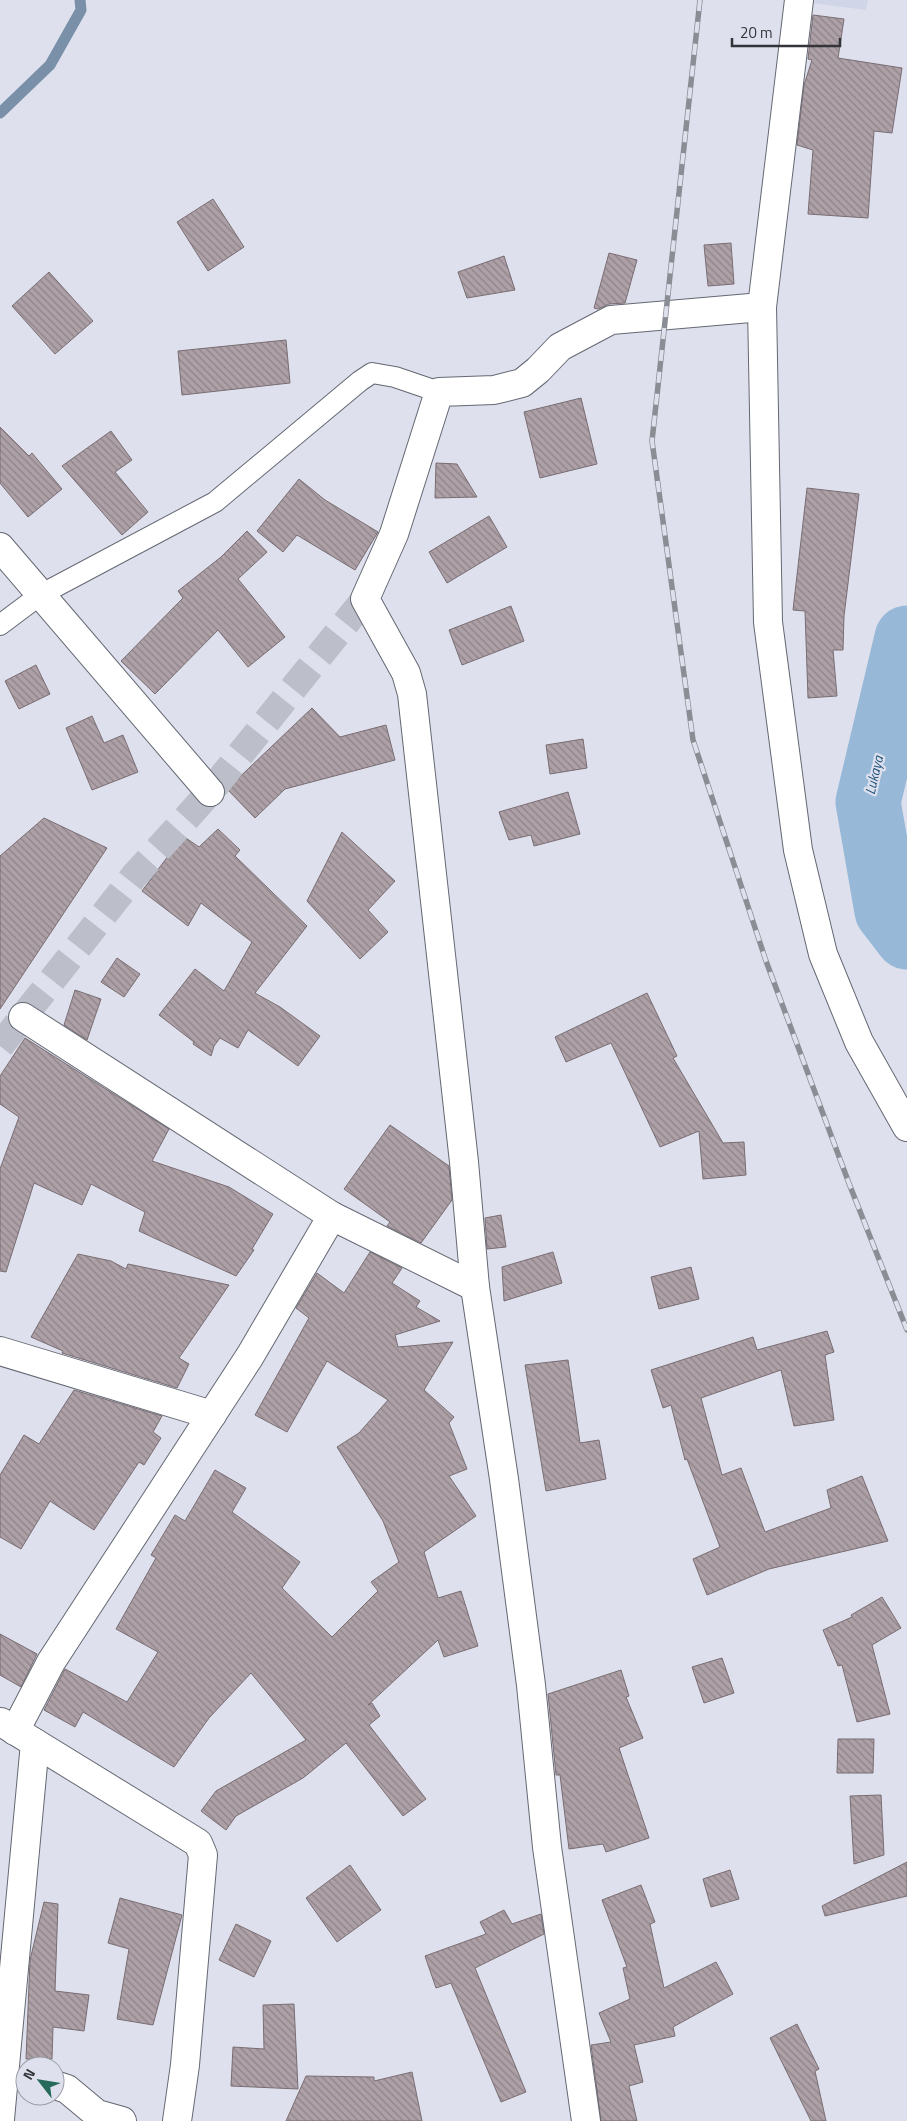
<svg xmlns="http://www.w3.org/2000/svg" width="907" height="2121" font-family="'Titillium Web',sans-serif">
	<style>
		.built { fill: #d0d6e8 }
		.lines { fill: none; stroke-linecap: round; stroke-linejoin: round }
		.stream { stroke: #7990a8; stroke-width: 11 }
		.river { stroke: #97b8d7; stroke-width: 65 }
		.building { fill: url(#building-back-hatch); stroke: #796d73 }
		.minor-tunnel { stroke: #bcbec9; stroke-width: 28; stroke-dasharray: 28 14; stroke-linecap: butt }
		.service-casing { stroke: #646872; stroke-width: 22 }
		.minor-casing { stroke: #646872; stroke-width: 30 }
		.service { stroke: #fff; stroke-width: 20 }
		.minor { stroke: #fff; stroke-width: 28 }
		.rail-casing { stroke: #8b8d95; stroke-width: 5.5 }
		.rail { stroke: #dee1ed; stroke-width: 4; stroke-dasharray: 11; stroke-linecap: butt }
		.labels { text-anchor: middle; stroke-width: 4.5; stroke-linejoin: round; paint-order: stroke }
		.water-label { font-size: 14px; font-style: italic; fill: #20527b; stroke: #dee1ed }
	</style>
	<defs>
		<pattern id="building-back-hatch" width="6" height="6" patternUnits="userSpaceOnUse" patternTransform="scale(1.25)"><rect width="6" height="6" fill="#ada0a6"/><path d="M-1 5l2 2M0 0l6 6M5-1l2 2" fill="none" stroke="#8d8388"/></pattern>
	</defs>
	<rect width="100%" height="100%" fill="#dee1ed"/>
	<!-- built -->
	<polygon class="built" points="787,0 868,0 866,10"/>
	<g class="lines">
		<!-- stream -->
		<polyline class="stream" points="0,113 50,65 81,10 80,0"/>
		<!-- river -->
		<polyline class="river" points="907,638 868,802 887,911 907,937"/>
	</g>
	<!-- building -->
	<g class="building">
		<polygon points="813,15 844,19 838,58 902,68 892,133 874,131 868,218 808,214 813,150 797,145 804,85 812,60 808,59"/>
		<polygon points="213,199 244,247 208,271 177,222"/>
		<polygon points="731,243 734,284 708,286 704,245"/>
		<polygon points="609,253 637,260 625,303 609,304 598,309 594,308"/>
		<polygon points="504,256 515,290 467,298 458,272"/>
		<polygon points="49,272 93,321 55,354 12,306"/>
		<polygon points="286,340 290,383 182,395 178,351"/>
		<polygon points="581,398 597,464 540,478 524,412"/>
		<polygon points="0,427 29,456 32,453 62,489 28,517 0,483"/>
		<polygon points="111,431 132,460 115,472 148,512 122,535 62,466"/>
		<polygon points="436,463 457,464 477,497 435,498"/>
		<polygon points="299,479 325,500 378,532 355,570 297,535 283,552 257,531"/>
		<polygon points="807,488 859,494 844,616 843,650 833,650 837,696 808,698 805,611 793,610"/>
		<polygon points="489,516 507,547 447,583 429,552"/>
		<polygon points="247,531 267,552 238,579 285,637 248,667 218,630 155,694 121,661 183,598 178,591 221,557"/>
		<polygon points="511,606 524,641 462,665 449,630"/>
		<polygon points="36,665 50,694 19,709 5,681"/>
		<polygon points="312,708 340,737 386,725 395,760 285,789 255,818 227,789"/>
		<polygon points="92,716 104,743 123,735 138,772 92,790 66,728"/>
		<polygon points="583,739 587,768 550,774 546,745"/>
		<polygon points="568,792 580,834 534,846 531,835 509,840 499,812"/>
		<polygon points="44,818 107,848 0,1009 0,856"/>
		<polygon points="218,829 240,850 235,856 307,926 255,993 280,1007 320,1036 298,1066 248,1030 238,1048 220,1038 214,1046 211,1056 193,1044 194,1042 159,1015 195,969 224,991 252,942 201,903 188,926 142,891 183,836 199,847"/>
		<polygon points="342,832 395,881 368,910 388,932 360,959 307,901"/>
		<polygon points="117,958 140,974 124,997 101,982"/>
		<polygon points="75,990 101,999 87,1040 64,1025"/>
		<polygon points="647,993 677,1056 673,1058 723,1143 744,1142 746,1175 703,1179 699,1131 660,1147 611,1043 566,1062 555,1037"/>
		<polygon points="25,1038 169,1129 152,1161 229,1187 273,1214 252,1249 254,1250 236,1276 139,1231 145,1212 91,1184 82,1205 34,1183 6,1272 0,1271 0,1169 19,1117 0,1104 0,1076"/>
		<polygon points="390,1125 449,1166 452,1200 421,1243 387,1226 390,1222 344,1189"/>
		<polygon points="501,1215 506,1247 487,1249 485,1218"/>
		<polygon points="370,1252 402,1268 392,1283 420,1301 416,1307 440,1321 395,1335 398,1347 453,1342 424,1390 454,1417 449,1423 467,1469 449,1476 476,1516 424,1552 438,1598 461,1591 478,1646 444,1657 438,1640 368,1705 372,1703 380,1716 369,1725 426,1799 403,1816 346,1743 303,1778 236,1816 226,1830 201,1811 216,1791 306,1740 251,1673 209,1718 174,1767 83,1712 75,1727 44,1710 65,1669 127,1702 158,1652 116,1629 156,1558 151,1555 175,1515 185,1521 215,1470 246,1488 232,1512 300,1562 282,1588 332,1637 378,1591 371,1582 399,1562 383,1521 337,1447 359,1433 388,1400 327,1361 287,1432 255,1415 309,1318 296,1308 317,1273 344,1293"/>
		<polygon points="553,1252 562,1283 504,1301 502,1267"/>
		<polygon points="78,1254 111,1261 126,1269 128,1264 229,1285 179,1358 189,1364 177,1388 62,1353 63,1351 31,1337"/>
		<polygon points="691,1267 699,1299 659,1309 651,1277"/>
		<polygon points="827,1331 834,1352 825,1355 834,1420 794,1426 781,1370 701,1398 722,1475 741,1468 765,1532 831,1508 827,1490 862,1476 888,1541 769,1569 707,1595 693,1559 720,1547 687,1459 685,1460 671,1405 663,1408 651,1370 753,1337 757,1350"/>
		<polygon points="568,1360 580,1443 599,1440 606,1479 546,1491 525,1365"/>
		<polygon points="74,1390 162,1416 153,1432 161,1438 144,1465 139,1462 94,1530 50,1501 21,1549 0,1537 0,1475 24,1435 39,1444"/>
		<polygon points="882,1597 901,1628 872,1645 890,1714 857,1722 842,1665 838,1666 823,1630 852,1617 851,1615"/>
		<polygon points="0,1634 37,1654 21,1687 0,1675"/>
		<polygon points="722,1658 734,1693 704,1703 692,1667"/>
		<polygon points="621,1670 629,1696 626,1697 643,1738 619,1748 649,1838 606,1852 603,1844 569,1849 560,1775 556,1775 548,1694"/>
		<polygon points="838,1739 874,1739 873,1773 837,1773"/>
		<polygon points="881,1795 884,1855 854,1864 850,1796"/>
		<polygon points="907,1862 907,1896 825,1916 822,1906"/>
		<polygon points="350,1865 381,1910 337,1942 306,1898"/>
		<polygon points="730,1870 739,1899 711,1907 703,1879"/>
		<polygon points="641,1885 655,1922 650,1924 664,1988 716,1962 733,1994 673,2027 675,2036 634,2045 643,2082 629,2086 637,2121 601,2121 591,2045 611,2042 599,2013 630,1999 623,1968 627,1967 602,1900"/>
		<polygon points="120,1898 182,1915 153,2025 117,2019 129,1949 108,1943"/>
		<polygon points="44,1902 58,1904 55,1991 89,1995 84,2031 53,2027 52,2059 26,2059 30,1960"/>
		<polygon points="504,1910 512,1924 541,1914 544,1934 475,1968 526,2092 501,2102 451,1983 436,1988 425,1956 486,1934 480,1922"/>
		<polygon points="236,1924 271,1941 254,1977 219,1960"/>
		<polygon points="294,2004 298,2089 231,2086 233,2047 264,2049 263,2005"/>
		<polygon points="797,2024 819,2069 815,2071 826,2121 811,2121 770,2038"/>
		<polygon points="412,2072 422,2121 286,2121 306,2076 374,2077 374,2081"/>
	</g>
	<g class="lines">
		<!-- minor-tunnel -->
		<polyline class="minor-tunnel" points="0,1046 135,875 210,792 365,599"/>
		<defs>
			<polyline id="service" points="0,625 40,595 215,502 360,381 372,373 395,377 439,392"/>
			<g id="minor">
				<polyline points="799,0 762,307 768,622 798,850 823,954 859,1042 907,1127"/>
				<polyline points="0,547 210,792"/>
				<polyline points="23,1017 332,1216 475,1287"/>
				<polyline points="0,1351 212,1415"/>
				<polyline points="1,1722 198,1843 203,1855 185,2065 177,2121"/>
				<polyline points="15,1731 51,1662 250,1356 332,1216"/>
				<polyline points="55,2085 67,2089 97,2114 122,2121"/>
				<polyline points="0,2119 35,1743"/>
				<polyline points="586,2121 547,1847 531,1685 504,1479 475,1287 464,1162 412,694 406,673 365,599 394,534 439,392 494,390 522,383 538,370 560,347 611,320 762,307"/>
			</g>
		</defs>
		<!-- service casing -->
		<use href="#service" class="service-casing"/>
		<!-- minor casing -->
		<use href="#minor" class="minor-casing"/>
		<!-- service -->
		<use href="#service" class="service"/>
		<!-- minor -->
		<use href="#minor" class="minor"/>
		<defs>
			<polyline id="rail" points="700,0 652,441 693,740 766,961 850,1186 907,1330"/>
		</defs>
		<!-- rail casing -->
		<use href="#rail" class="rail-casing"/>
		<!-- rail -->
		<use href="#rail" class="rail"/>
	</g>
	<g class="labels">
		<!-- water labels -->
		<g class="water-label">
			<text transform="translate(874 775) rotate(-77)" y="5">Lukaya</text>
		</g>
	</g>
	<!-- north arrow -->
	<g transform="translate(40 2081) rotate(301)"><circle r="24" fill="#dee1ed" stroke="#9a9ca5"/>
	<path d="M0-4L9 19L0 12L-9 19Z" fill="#266a5b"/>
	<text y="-8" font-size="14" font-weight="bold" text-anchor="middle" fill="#333439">N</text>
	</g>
	<!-- scale -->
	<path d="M732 38v8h108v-8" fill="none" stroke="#333439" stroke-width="2.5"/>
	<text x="740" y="38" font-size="15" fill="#333439" stroke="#dee1ed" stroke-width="4" paint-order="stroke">20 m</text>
</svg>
